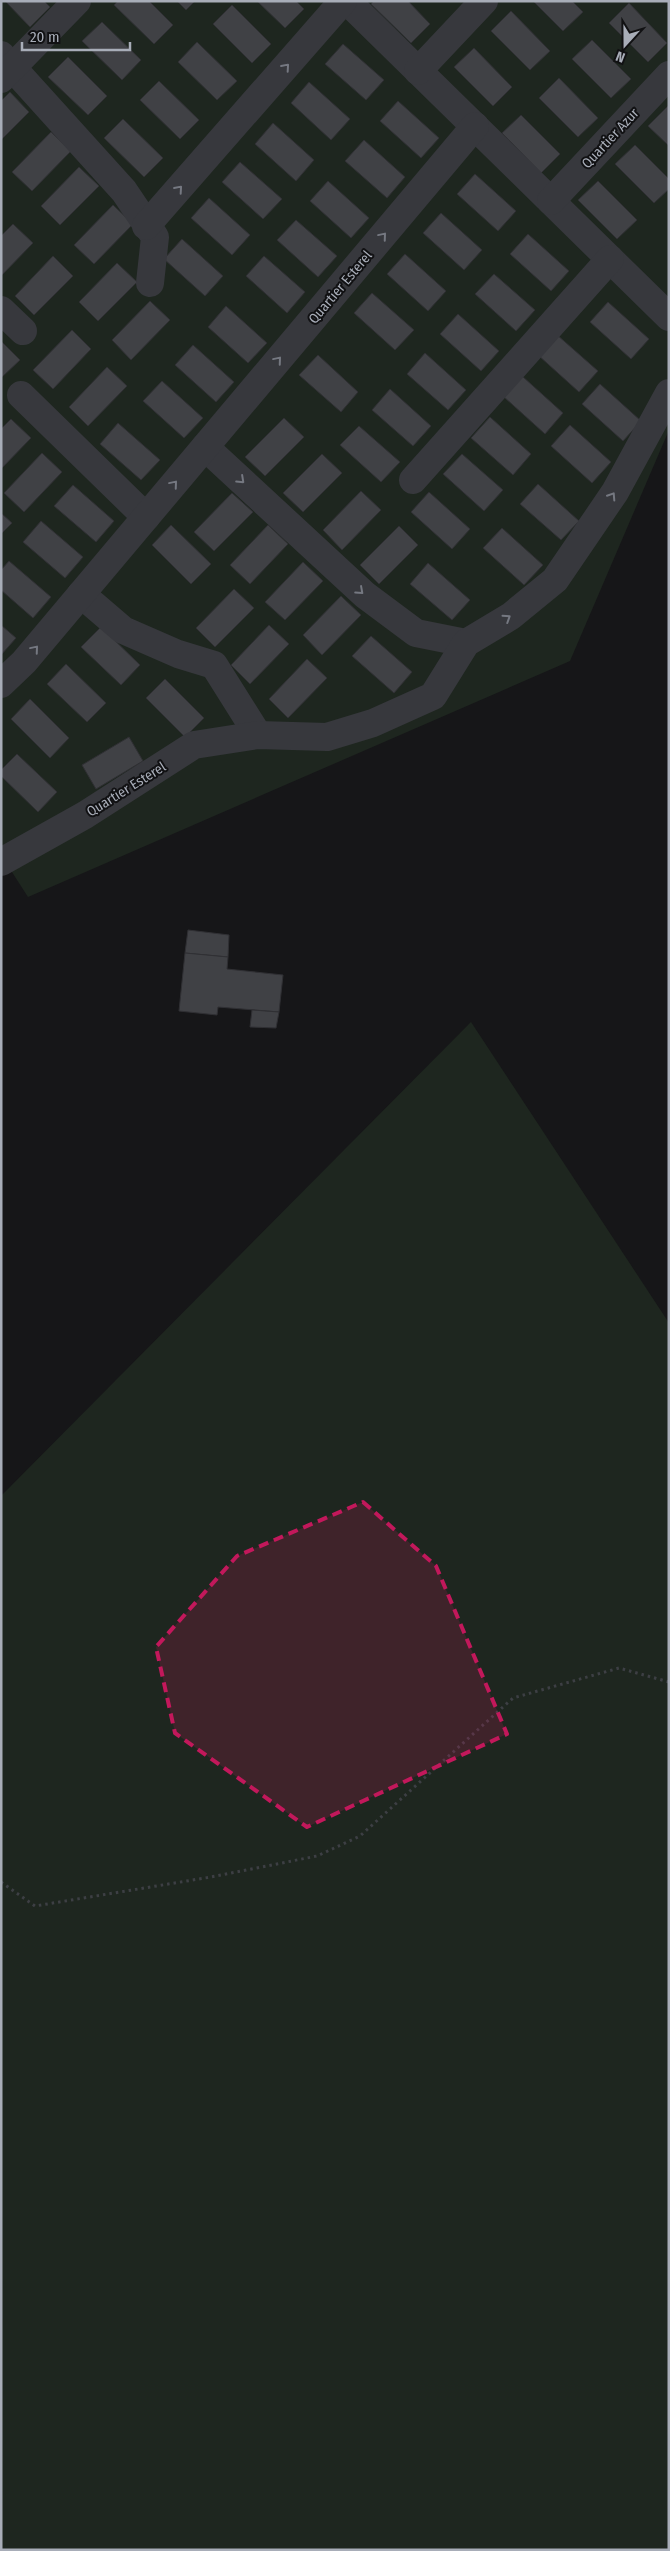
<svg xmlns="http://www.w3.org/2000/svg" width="670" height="2551" font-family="'Fira Sans Condensed',sans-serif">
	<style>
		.green { fill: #1e261f }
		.building { fill: #404145; stroke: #303034 }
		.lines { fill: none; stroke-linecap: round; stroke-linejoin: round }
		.path { stroke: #3d3f44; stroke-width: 3; stroke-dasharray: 2.5 4; stroke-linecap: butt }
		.minor { stroke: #37383d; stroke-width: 28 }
		.oneway { stroke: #757881 }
		.marked { fill: #c2185b; fill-opacity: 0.2; stroke: #c2185b; stroke-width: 4; stroke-dasharray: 10 6; stroke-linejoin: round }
		.labels { text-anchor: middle; stroke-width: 4; stroke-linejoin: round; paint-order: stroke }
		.street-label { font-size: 14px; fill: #a8adb8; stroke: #111113 }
	</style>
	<rect width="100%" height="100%" fill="#161618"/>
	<!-- green -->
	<g class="green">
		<polygon points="1,1 669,1 669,430 570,661 28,897 1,855"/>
		<polygon points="471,1022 669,1323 669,2550 1,2550 1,1496"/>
	</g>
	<!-- building -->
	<g class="building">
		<polygon points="5,1 44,1 50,7 30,27"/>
		<polygon points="118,1 149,1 173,25 154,44 114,5"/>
		<polygon points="177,1 195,1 186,10"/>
		<polygon points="257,1 296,1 304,9 285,28"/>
		<polygon points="374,1 408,1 430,24 411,43 371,4"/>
		<polygon points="533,1 572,1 583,12 563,31"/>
		<polygon points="629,3 667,43 648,62 609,23"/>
		<polygon points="232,5 271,44 252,63 213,24"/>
		<polygon points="511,11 550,51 530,70 491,31"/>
		<polygon points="102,22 141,60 122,80 82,41"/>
		<polygon points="592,40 631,79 611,98 572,59"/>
		<polygon points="197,42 237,81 217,100 178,62"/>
		<polygon points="343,44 384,80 366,100 325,64"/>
		<polygon points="474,48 512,87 493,106 454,67"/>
		<polygon points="68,57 107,96 88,115 48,77"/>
		<polygon points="559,78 598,118 578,137 539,98"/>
		<polygon points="159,81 199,120 180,139 140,100"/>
		<polygon points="309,82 350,119 331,140 291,103"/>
		<polygon points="10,92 29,112 1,140 1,101"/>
		<polygon points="398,101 439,138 421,158 380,121"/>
		<polygon points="668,106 669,107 669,146 648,126"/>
		<polygon points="521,115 560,154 541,173 502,133"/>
		<polygon points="123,119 163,158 144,177 104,138"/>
		<polygon points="273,123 314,160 296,181 255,144"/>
		<polygon points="51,132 71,151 32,191 12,172"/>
		<polygon points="364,140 405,177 387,198 345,161"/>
		<polygon points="635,145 669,179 669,189 654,203 615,164"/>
		<polygon points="240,162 282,199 263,219 222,182"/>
		<polygon points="79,167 99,186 60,225 41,206"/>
		<polygon points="475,174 516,211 498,231 457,194"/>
		<polygon points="328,181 369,218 351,238 310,201"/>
		<polygon points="598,181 637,220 617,239 578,200"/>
		<polygon points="209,198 250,235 232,255 191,218"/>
		<polygon points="113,205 133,224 94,264 74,245"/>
		<polygon points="441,213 482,250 464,270 423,233"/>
		<polygon points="296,220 337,256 318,277 277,240"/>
		<polygon points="13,224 33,243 1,276 1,236"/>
		<polygon points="528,234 569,271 551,291 510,254"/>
		<polygon points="182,239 223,276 205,296 164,259"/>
		<polygon points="405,254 446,291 428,311 387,274"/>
		<polygon points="53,256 73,276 34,315 15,296"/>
		<polygon points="264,256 305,292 287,313 246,276"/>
		<polygon points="117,263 137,282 98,321 79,302"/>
		<polygon points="494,274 535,310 516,331 475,294"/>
		<polygon points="372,293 414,330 395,350 354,313"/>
		<polygon points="150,301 170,320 131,360 112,340"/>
		<polygon points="608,302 649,339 631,359 590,322"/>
		<polygon points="226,306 267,343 248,363 208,327"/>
		<polygon points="458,314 499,351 481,371 440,334"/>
		<polygon points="72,330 91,349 53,389 33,370"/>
		<polygon points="556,334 598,371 579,392 538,355"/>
		<polygon points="1,341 20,360 1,378"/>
		<polygon points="193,345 234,382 216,402 175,365"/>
		<polygon points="425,353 466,390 448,410 407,374"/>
		<polygon points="318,355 358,392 341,412 299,375"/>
		<polygon points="107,367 127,386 88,426 69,407"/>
		<polygon points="522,376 563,413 545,434 504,397"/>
		<polygon points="162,381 203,418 184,438 143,401"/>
		<polygon points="600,384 641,421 623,441 582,404"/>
		<polygon points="390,389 431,426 413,446 372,410"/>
		<polygon points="490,417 531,454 513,475 471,438"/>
		<polygon points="284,418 304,437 265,476 245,457"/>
		<polygon points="11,419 31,438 1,469 1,429"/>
		<polygon points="118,423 160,460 141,480 100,444"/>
		<polygon points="570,425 611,462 592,483 551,446"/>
		<polygon points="359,426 400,462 381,482 340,445"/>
		<polygon points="42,453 62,472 24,512 4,493"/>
		<polygon points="322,454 342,473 303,512 283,493"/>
		<polygon points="462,454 503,490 484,511 443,474"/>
		<polygon points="538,484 579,521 561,540 520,504"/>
		<polygon points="73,485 114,521 96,542 54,506"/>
		<polygon points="361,491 381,510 342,550 323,530"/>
		<polygon points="429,492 470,529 452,549 411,512"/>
		<polygon points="232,493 253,512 214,551 194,532"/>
		<polygon points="1,513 12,523 1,534"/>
		<polygon points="41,521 83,557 65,578 23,542"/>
		<polygon points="171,525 211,564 191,584 152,545"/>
		<polygon points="268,525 288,544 250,584 230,565"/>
		<polygon points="399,526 418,545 379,584 360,565"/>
		<polygon points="502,528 543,565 524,585 483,548"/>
		<polygon points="9,561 51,597 33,618 1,590 1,570"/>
		<polygon points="303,562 323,581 285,620 265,602"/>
		<polygon points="428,563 470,600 452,620 410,584"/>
		<polygon points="234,589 254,608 215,647 196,628"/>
		<polygon points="341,596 361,615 322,655 303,635"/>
		<polygon points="1,625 16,638 1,655"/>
		<polygon points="269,625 289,644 250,684 231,665"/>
		<polygon points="101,627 140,665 121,685 81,647"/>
		<polygon points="371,636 412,672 394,693 352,656"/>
		<polygon points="307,659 327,678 288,718 269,699"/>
		<polygon points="66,664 106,703 87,722 47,684"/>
		<polygon points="165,679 204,718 185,737 146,698"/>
		<polygon points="30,699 69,738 50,758 11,719"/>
		<polygon points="129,737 143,761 96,789 82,765"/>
		<polygon points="17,754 57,792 38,812 1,776 1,770"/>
		<polygon points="188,930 229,935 228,957 185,953"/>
		<polygon points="185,953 228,957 227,969 283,975 279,1012 218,1007 217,1015 179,1011"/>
		<polygon points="252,1010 279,1012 276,1028 250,1027"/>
	</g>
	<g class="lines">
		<!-- path -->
		<polyline class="path" points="1,1882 35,1906 211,1877 317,1856 360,1836 513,1698 619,1668 669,1682"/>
		<!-- minor -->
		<g class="minor">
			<polyline points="347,1 669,317"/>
			<polyline points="1,55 124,191 155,237 150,283"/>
			<polyline points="418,71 484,1"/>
			<polyline points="1,79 77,1"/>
			<polyline points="551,201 669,75"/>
			<polyline points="146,226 343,1"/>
			<polyline points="1,310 23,331"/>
			<polyline points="21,395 146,517"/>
			<polyline points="205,447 365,595 416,633 466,643"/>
			<polyline points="413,480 610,259"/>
			<polyline points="81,594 123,630 178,654 214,665 258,735"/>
			<polyline points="1,684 24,662 475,126"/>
			<polyline points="1,862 85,815 194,745 258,735 327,737 373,723 433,696 466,643 511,616 555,580 615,492 669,393"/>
		</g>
	</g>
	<!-- one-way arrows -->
	<defs><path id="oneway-chevron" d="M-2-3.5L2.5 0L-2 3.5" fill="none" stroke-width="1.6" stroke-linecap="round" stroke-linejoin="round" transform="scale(1.25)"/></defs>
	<g class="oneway">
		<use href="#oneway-chevron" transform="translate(286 67) rotate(-49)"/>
		<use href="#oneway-chevron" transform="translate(179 189) rotate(-49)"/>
		<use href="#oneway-chevron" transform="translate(383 236) rotate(-50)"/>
		<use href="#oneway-chevron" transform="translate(278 360) rotate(-50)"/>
		<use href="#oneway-chevron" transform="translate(241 480) rotate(43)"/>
		<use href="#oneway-chevron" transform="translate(174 484) rotate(-50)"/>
		<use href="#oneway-chevron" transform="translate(612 496) rotate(-57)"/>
		<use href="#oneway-chevron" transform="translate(360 591) rotate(42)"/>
		<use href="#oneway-chevron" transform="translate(507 618) rotate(-33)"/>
		<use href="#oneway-chevron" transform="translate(35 649) rotate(-50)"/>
	</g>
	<!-- marked area -->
	<path class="marked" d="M363,1502L436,1566L507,1734L307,1827L175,1733L156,1647L237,1556Z"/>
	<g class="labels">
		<!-- street labels -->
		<g class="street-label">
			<text transform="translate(610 138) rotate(-47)" y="5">Quartier Azur</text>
			<text transform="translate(340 287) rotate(-50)" y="5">Quartier Esterel</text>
			<text transform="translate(126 789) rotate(-32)" y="5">Quartier Esterel</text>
		</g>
	</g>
	<!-- border -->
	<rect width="670" height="2551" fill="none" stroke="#a8adb8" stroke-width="5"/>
	<!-- north arrow -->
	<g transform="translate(625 45) rotate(201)" stroke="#111113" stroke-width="4" paint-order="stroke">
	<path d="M0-4L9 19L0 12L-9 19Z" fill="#a8adb8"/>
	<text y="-8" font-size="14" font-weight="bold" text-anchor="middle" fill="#a8adb8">N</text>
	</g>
	<!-- scale -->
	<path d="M22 42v8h108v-8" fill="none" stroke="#a8adb8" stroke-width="2.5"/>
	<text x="30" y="42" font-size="15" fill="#a8adb8" stroke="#111113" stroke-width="4" paint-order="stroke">20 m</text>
</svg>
